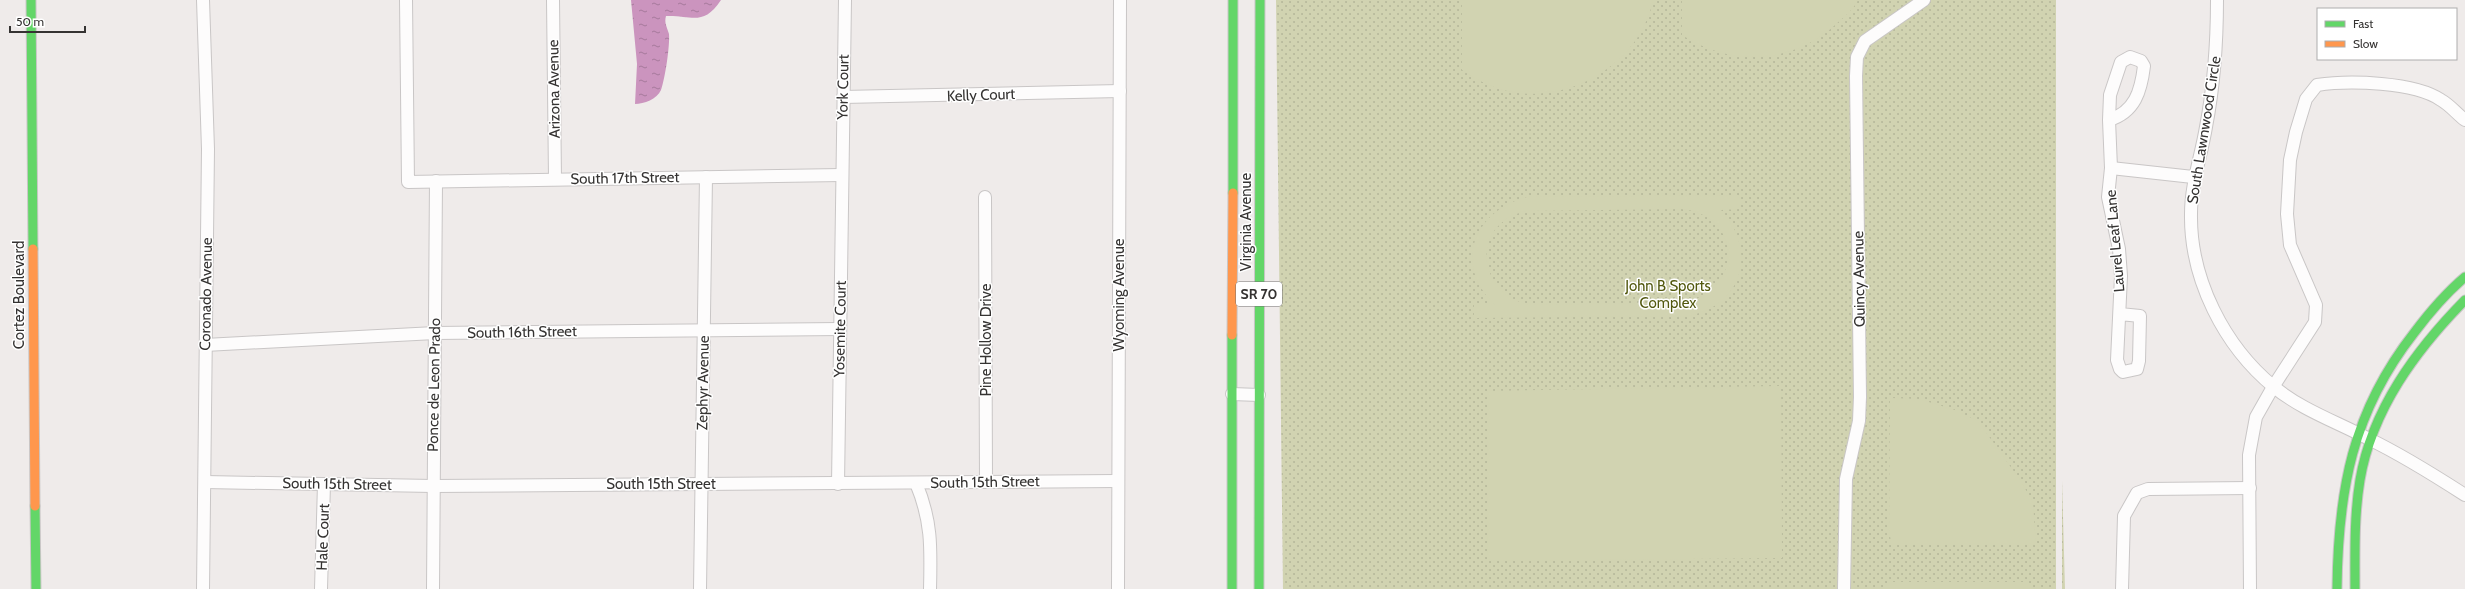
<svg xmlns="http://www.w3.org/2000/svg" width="2465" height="589" font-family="Cabin,sans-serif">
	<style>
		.grass { fill: url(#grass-dots) }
		.pitch { fill: #d1d3b1; fill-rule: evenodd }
		.water { fill: url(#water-ripples) }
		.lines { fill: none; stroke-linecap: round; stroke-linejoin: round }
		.street-casing { stroke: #c9c6c6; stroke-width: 14 }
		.fast-casing { stroke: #c9c6c6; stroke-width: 11 }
		.slow-casing { stroke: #c9c6c6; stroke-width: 11 }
		.street { stroke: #fdfcfc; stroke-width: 12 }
		.fast { stroke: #63d668; stroke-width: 9 }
		.slow { stroke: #ff974d; stroke-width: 9 }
		.labels { text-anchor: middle; stroke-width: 3; stroke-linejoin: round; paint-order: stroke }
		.shield { fill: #fff; stroke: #727070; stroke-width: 1 }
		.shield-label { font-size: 14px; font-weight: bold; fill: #353332 }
		.street-label { font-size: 15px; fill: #353332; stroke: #fff }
		.park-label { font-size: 15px; fill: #52580e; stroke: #fff }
	</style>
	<defs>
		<pattern id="grass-dots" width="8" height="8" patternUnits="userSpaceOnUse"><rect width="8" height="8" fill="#d1d3b1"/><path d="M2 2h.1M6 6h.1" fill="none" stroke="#b4b699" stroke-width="1.8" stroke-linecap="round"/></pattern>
		<pattern id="water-ripples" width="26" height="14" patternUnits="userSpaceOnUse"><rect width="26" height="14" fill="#cb94be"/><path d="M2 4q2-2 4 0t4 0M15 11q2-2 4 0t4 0" fill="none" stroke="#a6799b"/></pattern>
	</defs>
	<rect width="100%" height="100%" fill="#efebea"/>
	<!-- grass -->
	<g class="grass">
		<polygon points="1276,0 2056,0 2056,589 1283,589"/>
		<polygon points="2062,480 2065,589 2062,589"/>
	</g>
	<!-- pitch -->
	<g class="pitch">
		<path d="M1462,0H1653C1640,65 1566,107 1503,90C1488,86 1474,78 1462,70Z"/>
		<path d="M1682,0H1858C1853,10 1843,18 1835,25C1793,64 1730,67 1682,35Z"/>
		<path d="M1741,195V209L1721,210C1758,250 1743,306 1688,316L1474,318V305H1495C1452,264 1474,211 1527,197ZM1681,209C1742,214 1744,290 1685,302L1529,305C1476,292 1470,224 1526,211Z"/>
		<polygon points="1781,386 1782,558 1488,561 1487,391"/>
		<polygon points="1890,398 1919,399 1955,410 1978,421 2020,480 2033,502 2036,545 1897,545 1891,542 1889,530"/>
		<polygon points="1889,582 2029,582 2029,589 1880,589"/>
	</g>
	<!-- water -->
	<path class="water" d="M631,0H721C703,27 692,15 666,16C664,23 667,27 669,34C670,46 665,79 661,90C657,99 644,104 635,104L637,64Z"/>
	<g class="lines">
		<defs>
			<g id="street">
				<polyline points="203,0 208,149 203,589"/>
				<polyline points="406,0 408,182 841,175"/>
				<polyline points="553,0 555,179"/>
				<path d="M2217,0C2217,43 2214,85 2206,127C2201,157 2191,184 2191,214C2190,279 2224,346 2274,387C2302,410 2337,422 2369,439C2402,455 2434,475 2465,495"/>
				<polyline points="843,97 1120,91"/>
				<path d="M2109,120C2135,112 2141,91 2144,66L2141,61L2130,57L2121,62L2110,95L2109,120L2111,168L2108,197L2119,249L2121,276L2117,360L2120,369L2123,372L2137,369L2139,361L2140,316L2120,314"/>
				<polyline points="2111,168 2193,177"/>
				<polyline points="985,197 986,482"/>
				<polyline points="205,345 435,333 840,329"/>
				<polyline points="1232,394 1259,395"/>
				<polyline points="205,482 433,486 1117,481"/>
				<path d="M916,483C932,521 931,548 930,589"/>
				<polyline points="838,484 845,0"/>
				<polyline points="321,589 324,484"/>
				<polyline points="433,589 436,181"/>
				<polyline points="700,589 706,177"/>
				<polyline points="1118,589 1120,0"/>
				<polyline points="1844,589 1846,479 1859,421 1860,397 1856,76 1857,57 1865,41 1924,0"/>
				<polyline points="2122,589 2124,516 2137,493 2148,489 2250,488"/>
				<path d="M2250,589L2249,455L2256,417L2273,387L2315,322L2316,305L2290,245L2287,214L2290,160L2296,132L2306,99L2317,85C2349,80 2415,82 2441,100C2450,105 2457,114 2465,120"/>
			</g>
			<g id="fast">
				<polyline points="31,0 33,249"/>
				<polyline points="1233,193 1233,0"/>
				<polyline points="35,506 36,589"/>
				<polyline points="1232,589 1232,335"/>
				<polyline points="1259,589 1260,0"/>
				<path d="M2337,589C2338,491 2352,412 2414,333C2429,313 2446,293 2465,277"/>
				<path d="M2355,589C2355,553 2354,516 2360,480C2372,409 2416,350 2465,300"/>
			</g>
			<g id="slow">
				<polyline points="33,249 35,506"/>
				<polyline points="1232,335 1233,193"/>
			</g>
		</defs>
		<!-- street casing -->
		<use href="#street" class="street-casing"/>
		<!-- fast casing -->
		<use href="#fast" class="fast-casing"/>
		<!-- slow casing -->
		<use href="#slow" class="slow-casing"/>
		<!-- street -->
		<use href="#street" class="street"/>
		<!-- fast -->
		<use href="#fast" class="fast"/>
		<!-- slow -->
		<use href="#slow" class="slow"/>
	</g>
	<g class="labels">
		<!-- shield labels -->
		<rect class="shield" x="1236" y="282" width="46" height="24" rx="3"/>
		<g class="shield-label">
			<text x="1259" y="299">SR 70</text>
		</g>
		<!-- street labels -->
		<g class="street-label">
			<text transform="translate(843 87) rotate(-89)" y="5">York Court</text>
			<text transform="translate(554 89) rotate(-91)" y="5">Arizona Avenue</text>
			<text transform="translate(981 95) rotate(-2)" y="5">Kelly Court</text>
			<text transform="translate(2204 130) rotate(-81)" y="5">South Lawnwood Circle</text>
			<text transform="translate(625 178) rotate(-1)" y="5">South 17th Street</text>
			<text transform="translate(1246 222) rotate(-90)" y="5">Virginia Avenue</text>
			<text transform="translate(2115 241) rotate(-95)" y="5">Laurel Leaf Lane</text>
			<text transform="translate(1859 279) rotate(-91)" y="5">Quincy Avenue</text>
			<text transform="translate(206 294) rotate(-89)" y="5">Coronado Avenue</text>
			<text transform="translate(19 295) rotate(-90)" y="5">Cortez Boulevard</text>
			<text transform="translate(1119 295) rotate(-90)" y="5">Wyoming Avenue</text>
			<text transform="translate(840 329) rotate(-89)" y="5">Yosemite Court</text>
			<text transform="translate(522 332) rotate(-1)" y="5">South 16th Street</text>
			<text transform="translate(986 340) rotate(-90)" y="5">Pine Hollow Drive</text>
			<text transform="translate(703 383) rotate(-89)" y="5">Zephyr Avenue</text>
			<text transform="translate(434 385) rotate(-89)" y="5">Ponce de Leon Prado</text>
			<text transform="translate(985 482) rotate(-1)" y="5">South 15th Street</text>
			<text transform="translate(337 484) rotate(1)" y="5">South 15th Street</text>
			<text x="661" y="489">South 15th Street</text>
			<text transform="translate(323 537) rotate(-88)" y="5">Hale Court</text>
		</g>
		<!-- park labels -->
		<g class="park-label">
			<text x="1668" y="291">John B Sports<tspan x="1668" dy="17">Complex</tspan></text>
		</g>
	</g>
	<!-- legend -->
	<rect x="2317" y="8" width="140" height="52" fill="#ffffff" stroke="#aeadad"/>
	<rect x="2325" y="21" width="20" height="6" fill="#63d668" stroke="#aeadad"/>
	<text x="2353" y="28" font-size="12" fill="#353332">Fast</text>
	<rect x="2325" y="41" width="20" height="6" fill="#ff974d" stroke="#aeadad"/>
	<text x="2353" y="48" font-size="12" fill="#353332">Slow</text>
	<!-- scale -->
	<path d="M10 26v6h75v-6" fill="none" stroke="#353332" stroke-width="2"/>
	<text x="16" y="26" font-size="12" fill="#353332" stroke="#ffffff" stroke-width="3" paint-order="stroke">50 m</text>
</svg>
